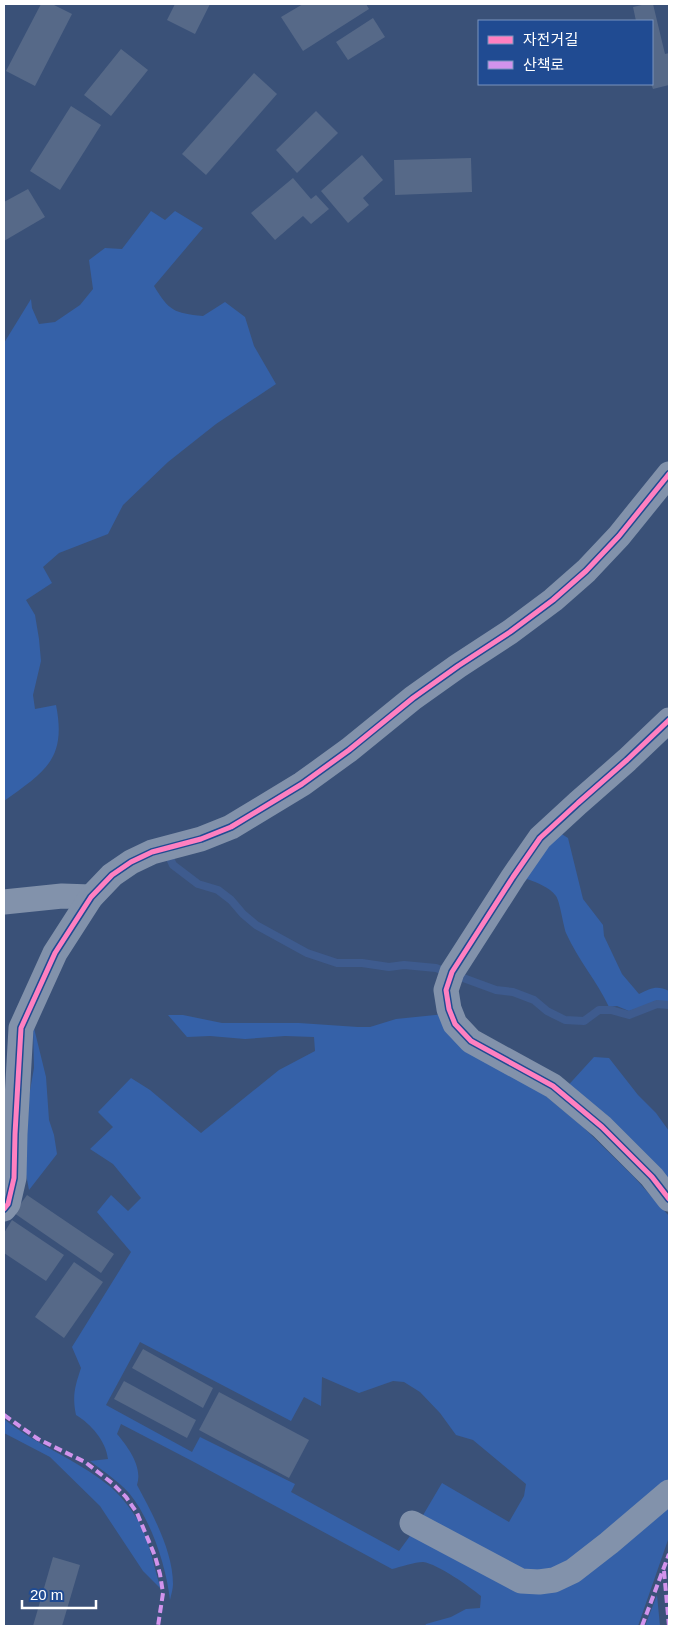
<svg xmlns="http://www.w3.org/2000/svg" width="673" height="1630" font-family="Arial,'Noto Sans KR',sans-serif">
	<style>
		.green { fill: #3561a8 }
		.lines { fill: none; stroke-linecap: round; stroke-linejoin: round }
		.stream { stroke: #3e5b8e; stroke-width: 8 }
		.building { fill: #566988 }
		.minor { stroke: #8292ab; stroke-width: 25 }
		.quiet { stroke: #d193ec; stroke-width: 4; stroke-dasharray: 8 4; stroke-linecap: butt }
		.cycleway-casing { stroke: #204b92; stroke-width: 8 }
		.cycleway { stroke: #ff80c0; stroke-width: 5 }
	</style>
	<rect width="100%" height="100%" fill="#3a5178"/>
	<!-- green -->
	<g class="green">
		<path d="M151,211L165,220L175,211L203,228L154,286C169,311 174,313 203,316L225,302L245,317L254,346L276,384L216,424L168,462L123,505L108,534L59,553L43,567L52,583L26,600L35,615L39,639L41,661L33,695L35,709L56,705C67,760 44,772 4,801V343L31,299L32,308L39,324L55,322L80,305L93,289L89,260L105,248L122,249Z"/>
		<path d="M560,833L568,838L583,899L603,925L604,936L622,974L639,994C651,988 657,985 669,991V1003L656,1002L629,1011L617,1006L609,1007C597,981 578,960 566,933C563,924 560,902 556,896C549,887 538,883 527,879L503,901Z"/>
		<path d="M445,1014L459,1034L468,1042L541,1092L582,1126L634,1177L669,1216V1482L642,1511L602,1540L572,1566L554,1574L536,1576L519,1573L419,1522L442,1483L509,1522L524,1496L526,1484L473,1440L456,1435L440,1413L420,1392L404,1382L393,1381L359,1393L322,1377L321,1406L304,1397L291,1421L140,1342L106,1405L192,1452L200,1437L295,1484L291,1492L399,1551L415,1529L515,1586C533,1591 547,1590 565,1584L657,1512L669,1500V1537L638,1626H425L426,1624L451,1617L466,1609L480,1608L481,1596C470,1587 438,1564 423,1562C415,1562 400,1567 392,1569L194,1462L121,1424L117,1434C128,1447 143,1467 137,1485C152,1513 173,1551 173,1584C173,1589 171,1595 170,1600C166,1565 151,1520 129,1493C118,1481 103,1471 90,1461L108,1459C106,1441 91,1424 76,1415C72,1396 75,1386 81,1368L72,1347L131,1252L97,1212L111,1195L128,1211L141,1198L113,1164L90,1149L113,1127L98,1112L131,1078L150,1090L201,1133L279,1070L315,1051L314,1037L285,1036L245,1039L210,1036L187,1037L168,1015H183L222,1023H299L358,1027H370L396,1019Z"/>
		<polygon points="33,1024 46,1077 49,1120 54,1135 57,1154 29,1190 24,1164 29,1096 34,1068"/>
		<polygon points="594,1057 609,1058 638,1095 656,1113 669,1131 669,1193 563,1091"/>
		<path d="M4,1419C36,1445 76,1459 108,1485C119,1493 130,1508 138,1520C149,1538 154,1569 161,1589L143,1571L100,1506L50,1457L4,1433Z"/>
		<polygon points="657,1595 660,1626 645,1626"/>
	</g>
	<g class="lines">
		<!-- stream -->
		<polyline class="stream" points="168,854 173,865 198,884 218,890 231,900 243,914 256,925 307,953 337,963 362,963 389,967 404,965 436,968 496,990 513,992 534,1000 547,1011 565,1020 584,1021 599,1010 611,1010 629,1015 657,1004 669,1005"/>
	</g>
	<!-- building -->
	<g class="building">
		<polygon points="41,4 52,4 72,14 35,86 6,71"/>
		<polygon points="175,4 210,4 195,34 167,20"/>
		<polygon points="303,4 366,4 369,9 303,51 281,17"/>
		<polygon points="646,4 653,4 665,54 669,53 669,85 653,89 651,84 652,21 636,21 633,7"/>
		<polygon points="373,18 385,37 348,60 336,42"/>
		<polygon points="121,49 148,70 111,116 84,95"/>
		<polygon points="254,73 277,94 206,175 182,154"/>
		<polygon points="71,106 101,125 60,190 30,171"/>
		<polygon points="316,111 338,133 297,173 276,150"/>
		<polygon points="362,155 383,180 363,198 369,205 348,223 321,191"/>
		<polygon points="471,158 472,192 395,195 394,160"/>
		<polygon points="293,178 311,199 316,195 329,209 311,224 303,216 275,240 251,213"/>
		<polygon points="28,189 45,217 4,241 4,202"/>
		<polygon points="27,1195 114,1254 101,1273 14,1213"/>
		<polygon points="12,1220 64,1255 46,1281 4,1253 4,1233"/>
		<polygon points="74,1262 103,1282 64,1338 35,1317"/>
		<polygon points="143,1349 213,1388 203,1408 132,1368"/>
		<polygon points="124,1381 196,1420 187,1438 114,1399"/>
		<polygon points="219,1392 309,1440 289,1478 199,1430"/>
		<polygon points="53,1557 80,1565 62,1626 33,1626"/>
	</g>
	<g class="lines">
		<!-- minor -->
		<g class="minor">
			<polyline points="669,720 627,760 578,803 540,838 513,877 452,972 446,990 449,1009 455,1024 471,1041 553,1086 602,1127 652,1177 669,1199"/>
			<polyline points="4,902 62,896 91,897"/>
			<polyline points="4,1209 8,1204 14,1178 15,1134 21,1028 55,953 91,897 112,875 131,862 152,852 201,839 231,827 302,784 349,750 413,698 458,666 510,632 553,600 586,571 619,536 669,474"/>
			<polyline points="412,1523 521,1581 539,1582 554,1580 573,1571 609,1543 669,1492"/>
		</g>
		<!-- quiet -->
		<g class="quiet">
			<polyline points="4,1415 38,1439 85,1462 112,1483 126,1497 137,1513 155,1556 160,1574 163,1593 158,1626"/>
			<polyline points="664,1571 669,1626"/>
			<polyline points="642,1626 669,1554"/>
		</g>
		<defs>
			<g id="cycleway">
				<polyline points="669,720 627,760 578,803 540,838 513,877 452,972 446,990 449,1009 455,1024 471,1041 553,1086 602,1127 652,1177 669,1199"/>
				<polyline points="4,1209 8,1204 14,1178 15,1134 21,1028 55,953 91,897 112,875 131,862 152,852 201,839 231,827 302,784 349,750 413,698 458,666 510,632 553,600 586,571 619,536 669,474"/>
			</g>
		</defs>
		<!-- cycleway casing -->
		<use href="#cycleway" class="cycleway-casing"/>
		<!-- cycleway -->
		<use href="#cycleway" class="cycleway"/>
	</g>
	<!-- border -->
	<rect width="673" height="1630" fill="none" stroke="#ffffff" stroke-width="10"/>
	<!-- legend -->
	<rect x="478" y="20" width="175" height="65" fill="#204b92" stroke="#7993be"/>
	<rect x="488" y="36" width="25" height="8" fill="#ff80c0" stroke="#7993be"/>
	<text x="523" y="45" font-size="15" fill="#ffffff">자전거길</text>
	<rect x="488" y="61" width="25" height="8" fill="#d193ec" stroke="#7993be"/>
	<text x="523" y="70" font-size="15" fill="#ffffff">산책로</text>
	<!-- scale -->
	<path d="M22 1600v8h74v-8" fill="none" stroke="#ffffff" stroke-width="2.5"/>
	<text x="30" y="1600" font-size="15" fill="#ffffff" stroke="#204b92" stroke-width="4" paint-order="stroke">20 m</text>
</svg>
